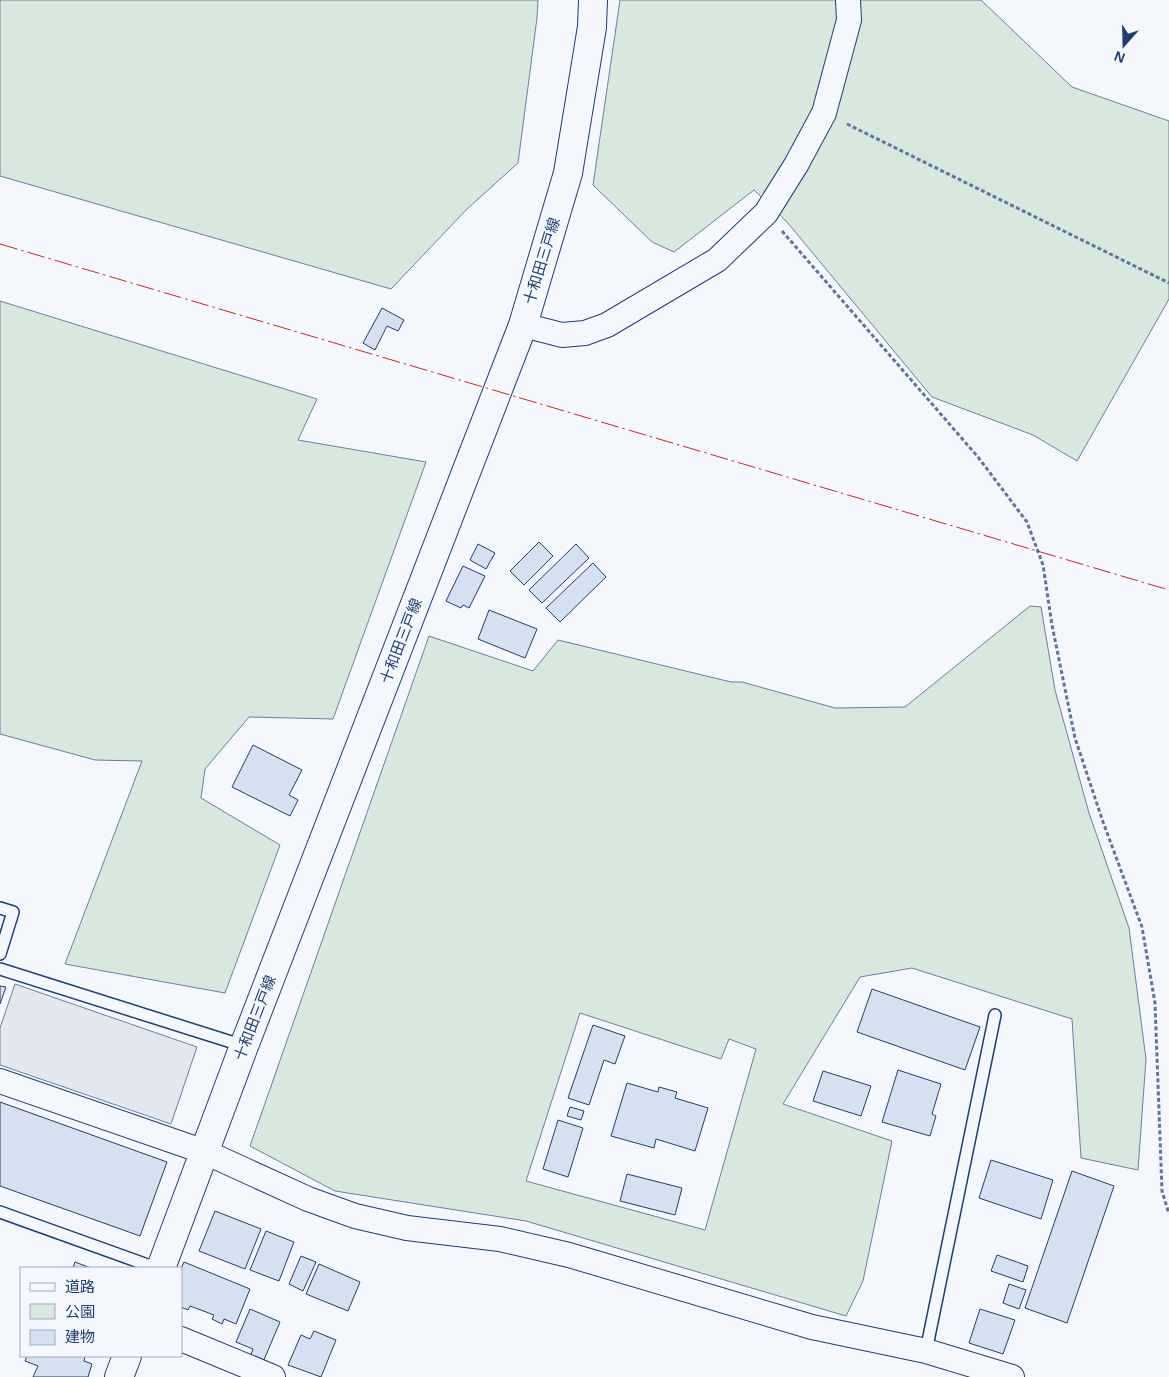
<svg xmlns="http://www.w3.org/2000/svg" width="1169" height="1377" font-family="Helvetica,'Noto Sans JP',sans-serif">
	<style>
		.green { fill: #d7e8df; stroke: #687fa3; fill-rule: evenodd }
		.parking { fill: #e3e8f0; stroke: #687fa3 }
		.building { fill: #d5e0f0; stroke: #1d3f73 }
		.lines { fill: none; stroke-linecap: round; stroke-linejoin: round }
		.service-casing { stroke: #1d3f73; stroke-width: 14 }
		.minor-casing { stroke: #1d3f73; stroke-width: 26 }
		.primary-casing { stroke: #1d3f73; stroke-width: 30 }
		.path { stroke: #5e769c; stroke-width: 3; stroke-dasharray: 4 2.5; stroke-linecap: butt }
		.service { stroke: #f4f7fb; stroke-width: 11 }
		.minor { stroke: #f4f7fb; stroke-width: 24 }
		.primary { stroke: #f4f7fb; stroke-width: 28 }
		.power { stroke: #c62828; stroke-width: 1; stroke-dasharray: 18 4 2.5 4; stroke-linecap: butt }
		.labels { text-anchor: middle; stroke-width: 4; stroke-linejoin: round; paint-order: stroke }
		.street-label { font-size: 15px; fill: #1d3f73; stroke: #f4f7fb }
	</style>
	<rect width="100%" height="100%" fill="#f4f7fb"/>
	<!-- green -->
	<g class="green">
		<polygon points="0,0 538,0 537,18 518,163 467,209 391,289 0,176"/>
		<polygon points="620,0 981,0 1072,87 1169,121 1169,299 1077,461 1033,435 932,397 787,222 754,190 674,252 652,242 593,185"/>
		<polygon points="0,301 317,399 298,440 426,462 333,719 249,717 205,769 201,798 280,845 225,993 65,964 142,761 95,760 0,734"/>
		<path d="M1030,606L1041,607L1055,690L1089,813L1129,928L1146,1059L1138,1170L1081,1158L1072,1019L912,968L860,977L783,1104L892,1141L863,1281L846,1316L526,1221L335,1191L250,1146L429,636L533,671L558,640L731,682H742L835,708L905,707ZM580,1013L721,1059L729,1039L756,1049L705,1230L526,1181Z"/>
	</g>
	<!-- parking -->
	<polygon class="parking" points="15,984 197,1047 171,1124 0,1065 0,1028"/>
	<!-- building -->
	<g class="building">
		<polygon points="382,308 404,320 398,331 387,326 375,350 363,343"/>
		<polygon points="539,542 553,556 524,585 510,571"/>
		<polygon points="478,544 495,553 486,569 470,560"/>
		<polygon points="576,544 589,558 542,603 529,590"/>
		<polygon points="593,563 606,577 560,622 546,608"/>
		<polygon points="463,566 485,576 469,608 463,605 461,608 446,601"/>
		<polygon points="489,610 537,629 525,658 478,639"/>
		<polygon points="253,745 302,770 289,795 298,800 290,816 232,787"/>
		<polygon points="0,986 6,987 0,1004"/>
		<polygon points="872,989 980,1027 965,1070 857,1032"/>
		<polygon points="593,1025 625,1036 615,1064 604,1060 589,1105 568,1098"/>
		<polygon points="898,1070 941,1084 932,1114 936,1116 930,1136 882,1122"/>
		<polygon points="823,1071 871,1086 861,1116 813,1101"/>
		<polygon points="627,1083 658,1092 659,1087 677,1092 675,1098 708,1108 695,1151 656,1139 654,1148 611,1136"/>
		<polygon points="0,1102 167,1162 140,1236 0,1186"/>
		<polygon points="570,1107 584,1111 581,1120 567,1116"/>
		<polygon points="558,1120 583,1128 568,1177 543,1169"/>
		<polygon points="991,1160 1053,1180 1041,1219 979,1198"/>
		<polygon points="1072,1171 1114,1186 1067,1323 1025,1308"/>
		<polygon points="627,1174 682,1188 675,1215 620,1201"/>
		<polygon points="215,1211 261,1229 245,1269 199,1251"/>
		<polygon points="266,1231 294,1242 279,1281 250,1270"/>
		<polygon points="997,1255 1028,1266 1023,1282 991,1271"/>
		<polygon points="301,1256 316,1262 303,1291 289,1284"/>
		<polygon points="75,1262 91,1268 73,1268"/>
		<polygon points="184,1262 250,1289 236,1324 224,1319 222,1324 212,1319 214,1315 190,1306 188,1310 181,1307 181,1269"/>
		<polygon points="319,1264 360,1282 348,1311 306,1294"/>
		<polygon points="1009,1284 1026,1290 1019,1309 1003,1303"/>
		<polygon points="250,1309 280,1322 263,1362 250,1357 253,1349 236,1342"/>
		<polygon points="980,1309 1015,1320 1003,1354 969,1343"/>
		<polygon points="314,1331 336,1340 321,1377 288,1365 301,1335 310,1339"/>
		<polygon points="27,1356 85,1356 84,1361 92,1364 88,1377 33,1377 38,1366 25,1361"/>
	</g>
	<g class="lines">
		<defs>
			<g id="service">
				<polyline points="0,908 13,912 0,954"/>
				<polyline points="0,969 244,1046"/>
				<polyline points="0,1212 156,1268"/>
				<polyline points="926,1351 995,1015"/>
			</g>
			<g id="minor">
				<polyline points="523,325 562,335 585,333 607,325 717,260 766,213 796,165 824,113 849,20 848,0"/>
				<polyline points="0,1081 205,1152 308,1199 355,1216 407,1228 500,1239 569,1255 812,1327 926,1351 1012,1377"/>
				<polyline points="181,1339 273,1377"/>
			</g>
			<g id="primary">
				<polyline points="161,1268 244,1046 523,325 568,173 592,27 593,0"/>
				<polyline points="119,1377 127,1356"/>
			</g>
		</defs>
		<!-- service casing -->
		<use href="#service" class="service-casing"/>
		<!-- minor casing -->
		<use href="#minor" class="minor-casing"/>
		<!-- primary casing -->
		<use href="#primary" class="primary-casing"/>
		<!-- path -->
		<g class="path">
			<polyline points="847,124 1169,283"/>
			<polyline points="782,231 978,457 1027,522 1043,565 1052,625 1075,738 1103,822 1142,927 1155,1003 1162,1191 1169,1214"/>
		</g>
		<!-- service -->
		<use href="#service" class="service"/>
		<!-- minor -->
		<use href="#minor" class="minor"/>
		<!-- primary -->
		<use href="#primary" class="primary"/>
		<!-- power -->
		<polyline class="power" points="0,244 1169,590"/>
	</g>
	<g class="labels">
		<!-- street labels -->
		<g class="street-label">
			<text transform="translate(542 261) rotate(-73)" y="5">十和田三戸線</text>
			<text transform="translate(401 641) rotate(-69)" y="5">十和田三戸線</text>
			<text transform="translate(255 1018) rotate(-69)" y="5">十和田三戸線</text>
		</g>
	</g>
	<!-- legend -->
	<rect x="20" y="1267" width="162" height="90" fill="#f4f7fb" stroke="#9eadc5"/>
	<rect x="30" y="1283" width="25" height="8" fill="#f4f7fb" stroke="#9eadc5"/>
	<text x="65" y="1292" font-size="15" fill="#1d3f73">道路</text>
	<rect x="30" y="1304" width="25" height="15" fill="#d7e8df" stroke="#9eadc5"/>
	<text x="65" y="1317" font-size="15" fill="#1d3f73">公園</text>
	<rect x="30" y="1330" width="25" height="15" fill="#d5e0f0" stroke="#9eadc5"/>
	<text x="65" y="1342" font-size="15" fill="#1d3f73">建物</text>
	<!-- north arrow -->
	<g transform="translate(1124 45) rotate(200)" stroke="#f4f7fb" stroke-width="4" paint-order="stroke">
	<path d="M0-4L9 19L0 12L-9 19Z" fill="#1d3f73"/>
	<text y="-8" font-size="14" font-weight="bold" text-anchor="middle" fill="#1d3f73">N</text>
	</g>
</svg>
